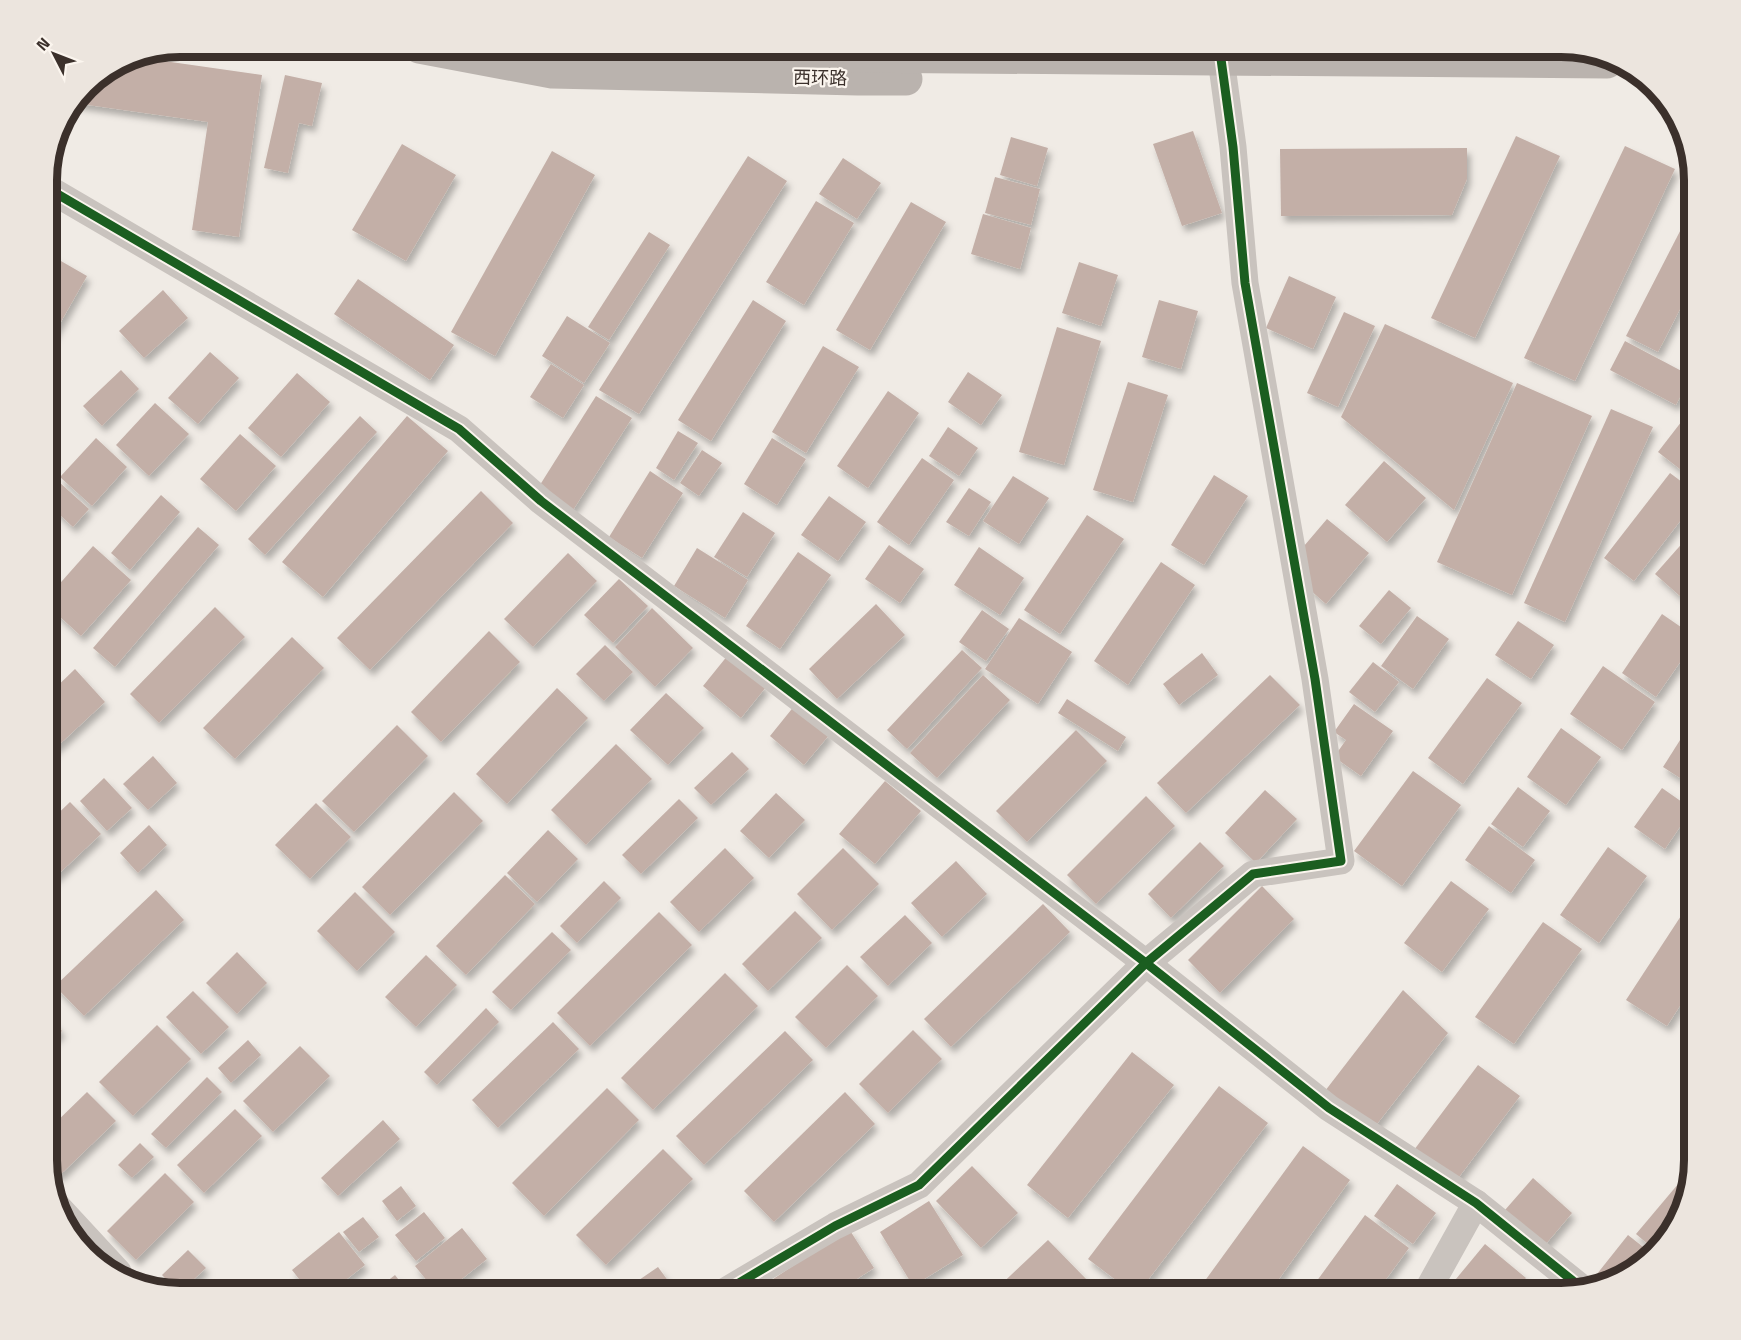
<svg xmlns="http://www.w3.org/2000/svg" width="1741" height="1340" font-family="'Titillium Web','Noto Sans SC',sans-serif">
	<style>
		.building { fill: #c3afa7; filter: url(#shadow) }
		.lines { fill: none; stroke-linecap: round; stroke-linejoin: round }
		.street { stroke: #c9c3be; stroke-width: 27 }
		.secondary { stroke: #bab3ae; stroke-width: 33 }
		.cycleway-casing { stroke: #fbf5ee; stroke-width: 13 }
		.cycleway { stroke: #1b5e20; stroke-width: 9 }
		.labels { text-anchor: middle; stroke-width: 4.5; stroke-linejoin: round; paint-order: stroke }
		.street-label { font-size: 18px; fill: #3b302b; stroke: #fbf5ee }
		.rim { fill: none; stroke: #3b302b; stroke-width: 8 }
	</style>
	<defs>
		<filter id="shadow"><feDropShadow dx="3.5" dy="6" stdDeviation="3" flood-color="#0004"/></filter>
	</defs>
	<rect width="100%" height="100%" fill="#f0ebe5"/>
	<!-- building -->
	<g class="building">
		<polygon points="129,56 262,75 239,237 192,230 208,122 74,103 92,80"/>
		<polygon points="285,75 322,83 312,126 299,123 288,173 264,168"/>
		<polygon points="1193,131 1222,213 1182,226 1153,144"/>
		<polygon points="1516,136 1560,156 1475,338 1431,318"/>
		<polygon points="1011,137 1048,148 1037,186 1000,175"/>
		<polygon points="402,144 456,175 406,261 352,230"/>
		<polygon points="1625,146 1675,169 1575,381 1524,358"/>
		<polygon points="1467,148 1467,179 1452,215 1281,216 1280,149"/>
		<polygon points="552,151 595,175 495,356 451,332"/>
		<polygon points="748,156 787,181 639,414 599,390"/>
		<polygon points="843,158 881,183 857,219 819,194"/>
		<polygon points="995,177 1040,189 1031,225 985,213"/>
		<polygon points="816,201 854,223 804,305 766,282"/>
		<polygon points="911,202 946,222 870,350 836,330"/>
		<polygon points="1694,204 1694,282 1658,352 1626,336"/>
		<polygon points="983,214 1031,228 1020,269 971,254"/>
		<polygon points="649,232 670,245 609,340 588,327"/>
		<polygon points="47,253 87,276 47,346"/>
		<polygon points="1079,262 1118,275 1101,326 1062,313"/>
		<polygon points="1289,276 1336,297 1313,349 1266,328"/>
		<polygon points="358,279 454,345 430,380 334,314"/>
		<polygon points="163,290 188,318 144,358 119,331"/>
		<polygon points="753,300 786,321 711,441 678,420"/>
		<polygon points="1159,300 1198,311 1181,369 1142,357"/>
		<polygon points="1344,312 1375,326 1338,407 1307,393"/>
		<polygon points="567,316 610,343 584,383 542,356"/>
		<polygon points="1385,324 1513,383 1454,510 1341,417"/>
		<polygon points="1057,327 1101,341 1064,465 1019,452"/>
		<polygon points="1625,341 1691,376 1676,405 1610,370"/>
		<polygon points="823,346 859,367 806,453 772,432"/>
		<polygon points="210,352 239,378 198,424 168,398"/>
		<polygon points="551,364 584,385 563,418 530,397"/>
		<polygon points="121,370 139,389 102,426 83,406"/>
		<polygon points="968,372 1002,395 981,425 948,402"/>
		<polygon points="297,373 330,402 281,457 248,428"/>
		<polygon points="1128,382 1168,395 1133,502 1093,490"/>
		<polygon points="1517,383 1592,416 1512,595 1437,562"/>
		<polygon points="888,391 919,413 868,488 837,466"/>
		<polygon points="596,396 632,418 573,510 538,488"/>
		<polygon points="155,403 189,434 149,476 116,445"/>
		<polygon points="1611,409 1653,427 1565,622 1524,603"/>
		<polygon points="360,416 377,432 265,555 248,539"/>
		<polygon points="407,416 448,451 323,597 282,562"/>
		<polygon points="1685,417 1694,424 1694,480 1658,452"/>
		<polygon points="948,427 978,448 959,476 929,456"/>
		<polygon points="678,431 698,443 674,480 656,468"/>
		<polygon points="240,434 276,466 236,511 200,479"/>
		<polygon points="96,438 127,467 92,506 60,477"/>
		<polygon points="772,438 806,459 777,505 744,484"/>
		<polygon points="702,450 722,463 699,496 680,483"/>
		<polygon points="922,458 954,480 909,545 877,522"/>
		<polygon points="1384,461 1426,498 1387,542 1345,505"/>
		<polygon points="650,471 683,493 642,558 609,537"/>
		<polygon points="1670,473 1694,491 1694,503 1634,581 1604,558"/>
		<polygon points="1214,475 1248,496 1204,565 1171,545"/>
		<polygon points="1013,476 1049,498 1019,544 983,521"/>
		<polygon points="59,482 89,509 73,527 47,503 47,496"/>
		<polygon points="969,488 991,502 969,536 946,522"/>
		<polygon points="481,491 513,523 370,670 337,638"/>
		<polygon points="161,495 180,512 130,570 111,553"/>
		<polygon points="829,496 866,522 838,561 801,535"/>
		<polygon points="743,512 775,533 747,577 714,557"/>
		<polygon points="1087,515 1124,539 1060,634 1024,610"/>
		<polygon points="1327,519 1369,553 1326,604 1309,589 1304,546"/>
		<polygon points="198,527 219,545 115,667 93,648"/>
		<polygon points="1694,530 1694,597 1689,604 1655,574"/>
		<polygon points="889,545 924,569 900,603 865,579"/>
		<polygon points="93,546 131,580 81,636 47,605 47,598"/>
		<polygon points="979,547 1024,578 1000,615 954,585"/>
		<polygon points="697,548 748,580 725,618 674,586"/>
		<polygon points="798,552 831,575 780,649 746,626"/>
		<polygon points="568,553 597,581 533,647 504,619"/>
		<polygon points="1161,562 1195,585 1128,685 1094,661"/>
		<polygon points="619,579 648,606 613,643 584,615"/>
		<polygon points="1389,590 1411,608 1381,644 1359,626"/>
		<polygon points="876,604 905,635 837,699 809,669"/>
		<polygon points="215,607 245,637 159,723 130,694"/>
		<polygon points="652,608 693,648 655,687 615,647"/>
		<polygon points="982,610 1009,629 986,661 959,642"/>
		<polygon points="1662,614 1694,636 1694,642 1656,697 1622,673"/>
		<polygon points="1417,616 1449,639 1413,689 1381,666"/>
		<polygon points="1019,618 1072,652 1038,704 985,669"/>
		<polygon points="1518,621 1554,645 1531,679 1495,655"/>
		<polygon points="489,631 520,662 441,742 411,712"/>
		<polygon points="292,637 324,668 235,759 203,728"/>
		<polygon points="605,645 633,672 604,701 576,674"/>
		<polygon points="962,650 982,668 907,749 887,730"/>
		<polygon points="1202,653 1218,675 1179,705 1163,684"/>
		<polygon points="728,655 766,687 741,718 703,686"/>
		<polygon points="1373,662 1399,682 1375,712 1349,692"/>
		<polygon points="1603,666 1655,702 1622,750 1570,714"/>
		<polygon points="75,669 105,702 47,756 47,696"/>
		<polygon points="983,675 1010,700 937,778 910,753"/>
		<polygon points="1270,675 1300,705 1186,813 1157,783"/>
		<polygon points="1487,678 1522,703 1463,784 1428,758"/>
		<polygon points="557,688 588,718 507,804 476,774"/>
		<polygon points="666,693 704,728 668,765 630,730"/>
		<polygon points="1067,699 1126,737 1118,751 1058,713"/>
		<polygon points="1354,704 1393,731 1361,776 1334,757 1346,740 1334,732"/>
		<polygon points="795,705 830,734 804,765 770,736"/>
		<polygon points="1694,718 1694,787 1663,767"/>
		<polygon points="397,725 428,756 354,832 322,801"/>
		<polygon points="1561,728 1601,757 1566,805 1527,777"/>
		<polygon points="1076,730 1107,761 1027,842 996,811"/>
		<polygon points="616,744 652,779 586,845 551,810"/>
		<polygon points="732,752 749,769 711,805 694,788"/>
		<polygon points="153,756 177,783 148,810 123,784"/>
		<polygon points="1413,771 1461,805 1402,886 1354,851"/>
		<polygon points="104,778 132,808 107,831 80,801"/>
		<polygon points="885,781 921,811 875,864 839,834"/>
		<polygon points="1518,787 1550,811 1523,847 1491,824"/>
		<polygon points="1662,788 1692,809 1665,849 1634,827"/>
		<polygon points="1265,790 1297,819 1256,863 1225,833"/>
		<polygon points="454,792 483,821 390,915 362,887"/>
		<polygon points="776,793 805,820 769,858 740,831"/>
		<polygon points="1146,796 1175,826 1096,904 1067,875"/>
		<polygon points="679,799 698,818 641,874 622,855"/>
		<polygon points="70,802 101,834 47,885 47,824"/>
		<polygon points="316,803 351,837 310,879 275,845"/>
		<polygon points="149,825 167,845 138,873 120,853"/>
		<polygon points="1489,826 1535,860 1511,893 1465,860"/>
		<polygon points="548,830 578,859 537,902 507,873"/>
		<polygon points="1200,842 1224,866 1171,918 1148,894"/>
		<polygon points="1608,847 1647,876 1599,943 1560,915"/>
		<polygon points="725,848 754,878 699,932 670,902"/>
		<polygon points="843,848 879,884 832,930 797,894"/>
		<polygon points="956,861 987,894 942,937 911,903"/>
		<polygon points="505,875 535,904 466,975 436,946"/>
		<polygon points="604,881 621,898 577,943 560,926"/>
		<polygon points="1451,881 1489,909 1442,972 1404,943"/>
		<polygon points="1262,886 1294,919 1220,993 1188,960"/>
		<polygon points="156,890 184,920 84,1016 55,986"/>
		<polygon points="355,892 395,932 357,971 317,931"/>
		<polygon points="1694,896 1694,984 1667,1026 1626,1000"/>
		<polygon points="1043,904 1070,932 951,1047 924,1019"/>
		<polygon points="795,911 822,938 768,991 742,964"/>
		<polygon points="659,912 692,945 590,1046 557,1013"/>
		<polygon points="905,915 932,943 888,986 860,957"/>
		<polygon points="1543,922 1582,949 1514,1044 1475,1017"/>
		<polygon points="552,932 571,950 511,1010 492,992"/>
		<polygon points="237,952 267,983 237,1014 206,983"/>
		<polygon points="426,955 457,985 416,1027 385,997"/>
		<polygon points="847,965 878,996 826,1048 795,1017"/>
		<polygon points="725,973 758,1006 653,1110 621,1078"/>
		<polygon points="1403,990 1448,1033 1373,1129 1325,1091"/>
		<polygon points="193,991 229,1027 201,1054 166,1017"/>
		<polygon points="486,1008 499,1022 437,1085 424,1072"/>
		<polygon points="47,1014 62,1031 47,1045"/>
		<polygon points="553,1022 579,1049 498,1128 472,1100"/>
		<polygon points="157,1025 191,1059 133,1116 99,1082"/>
		<polygon points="913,1030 942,1059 888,1113 859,1084"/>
		<polygon points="785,1031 813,1060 704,1165 676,1136"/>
		<polygon points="248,1040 261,1055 231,1083 218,1068"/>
		<polygon points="300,1046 330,1076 273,1132 243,1101"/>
		<polygon points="1132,1052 1174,1085 1068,1218 1027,1185"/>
		<polygon points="1478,1065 1520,1096 1456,1181 1414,1150"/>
		<polygon points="207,1077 222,1092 166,1148 151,1134"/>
		<polygon points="1219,1086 1268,1123 1138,1293 1133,1293 1088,1259"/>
		<polygon points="607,1088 639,1120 544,1216 512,1183"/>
		<polygon points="87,1092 116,1121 59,1176 47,1163 47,1131"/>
		<polygon points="845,1092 875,1124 774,1222 744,1191"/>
		<polygon points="235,1109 262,1136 204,1193 177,1165"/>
		<polygon points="383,1120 400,1139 338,1196 321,1178"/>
		<polygon points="140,1143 154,1157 132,1178 118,1165"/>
		<polygon points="1303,1146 1350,1180 1269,1293 1196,1293"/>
		<polygon points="663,1149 693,1179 606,1265 576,1235"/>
		<polygon points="972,1166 1018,1213 981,1248 936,1201"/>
		<polygon points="165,1173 194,1202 136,1260 107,1231"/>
		<polygon points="1684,1177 1688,1180 1667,1242 1656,1251 1636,1234"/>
		<polygon points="1533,1178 1572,1213 1545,1245 1505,1210"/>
		<polygon points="1397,1184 1436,1213 1413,1244 1374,1216"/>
		<polygon points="401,1186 416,1206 397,1221 382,1201"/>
		<polygon points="929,1201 963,1255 913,1286 880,1232"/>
		<polygon points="424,1212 445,1238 416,1261 395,1235"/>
		<polygon points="1365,1215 1409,1248 1376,1293 1308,1293"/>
		<polygon points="363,1217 379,1237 359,1252 343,1232"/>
		<polygon points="462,1228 487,1259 444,1293 437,1293 415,1266"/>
		<polygon points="849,1229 874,1268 835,1293 778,1293 770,1281"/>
		<polygon points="339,1232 365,1265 329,1293 310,1293 292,1270"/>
		<polygon points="1628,1235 1652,1254 1620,1280 1600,1285 1593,1279"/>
		<polygon points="1048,1240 1090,1283 1079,1293 992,1293"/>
		<polygon points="1485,1244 1526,1278 1513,1293 1449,1293 1446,1291"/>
		<polygon points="188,1250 206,1268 179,1293 162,1275"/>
		<polygon points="658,1267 677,1293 620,1293"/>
		<polygon points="395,1275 409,1293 372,1293"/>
		<polygon points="274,1279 285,1293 255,1293"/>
	</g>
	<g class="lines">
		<!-- street -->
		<g class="street">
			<polyline points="47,188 459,429 541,501 1146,963 1329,1108 1476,1203 1583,1289"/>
			<polyline points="56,1205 118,1272"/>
			<polyline points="722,1293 835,1226 919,1185 1146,963 1253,874 1341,861 1315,679 1245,283 1233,147 1221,59"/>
			<polyline points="1426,1293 1476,1203"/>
		</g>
		<!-- secondary -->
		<g class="secondary">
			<polyline points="419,47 552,72 858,79 906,79"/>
			<polyline points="784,47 841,56 1607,62"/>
		</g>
		<defs>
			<g id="cycleway">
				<polyline points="47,188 459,429 541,501 1146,963 1329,1108 1476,1203 1583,1289"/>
				<polyline points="722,1293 835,1226 919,1185 1146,963 1253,874 1341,861 1315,679 1245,283 1233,147 1221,59"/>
			</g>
		</defs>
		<!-- cycleway casing -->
		<use href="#cycleway" class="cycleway-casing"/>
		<!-- cycleway -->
		<use href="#cycleway" class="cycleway"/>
	</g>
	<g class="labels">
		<!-- street labels -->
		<g class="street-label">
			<text transform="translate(820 78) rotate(1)" y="6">西环路</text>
		</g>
	</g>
	<!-- crop -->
	<path d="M0 0H1741V1340H0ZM180 57H1561A123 123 0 0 1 1684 180V1160A123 123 0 0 1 1561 1283H180A123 123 0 0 1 57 1160V180A123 123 0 0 1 180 57Z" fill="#ece5de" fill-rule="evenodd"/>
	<path class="rim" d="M180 57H1561A123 123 0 0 1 1684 180V1160A123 123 0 0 1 1561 1283H180A123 123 0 0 1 57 1160V180A123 123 0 0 1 180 57Z"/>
	<!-- north arrow -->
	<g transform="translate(54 54) rotate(312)" stroke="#fbf5ee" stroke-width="4.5" paint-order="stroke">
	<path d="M0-4.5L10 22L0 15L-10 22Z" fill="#3b302b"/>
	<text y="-9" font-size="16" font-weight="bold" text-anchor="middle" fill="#3b302b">N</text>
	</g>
</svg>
